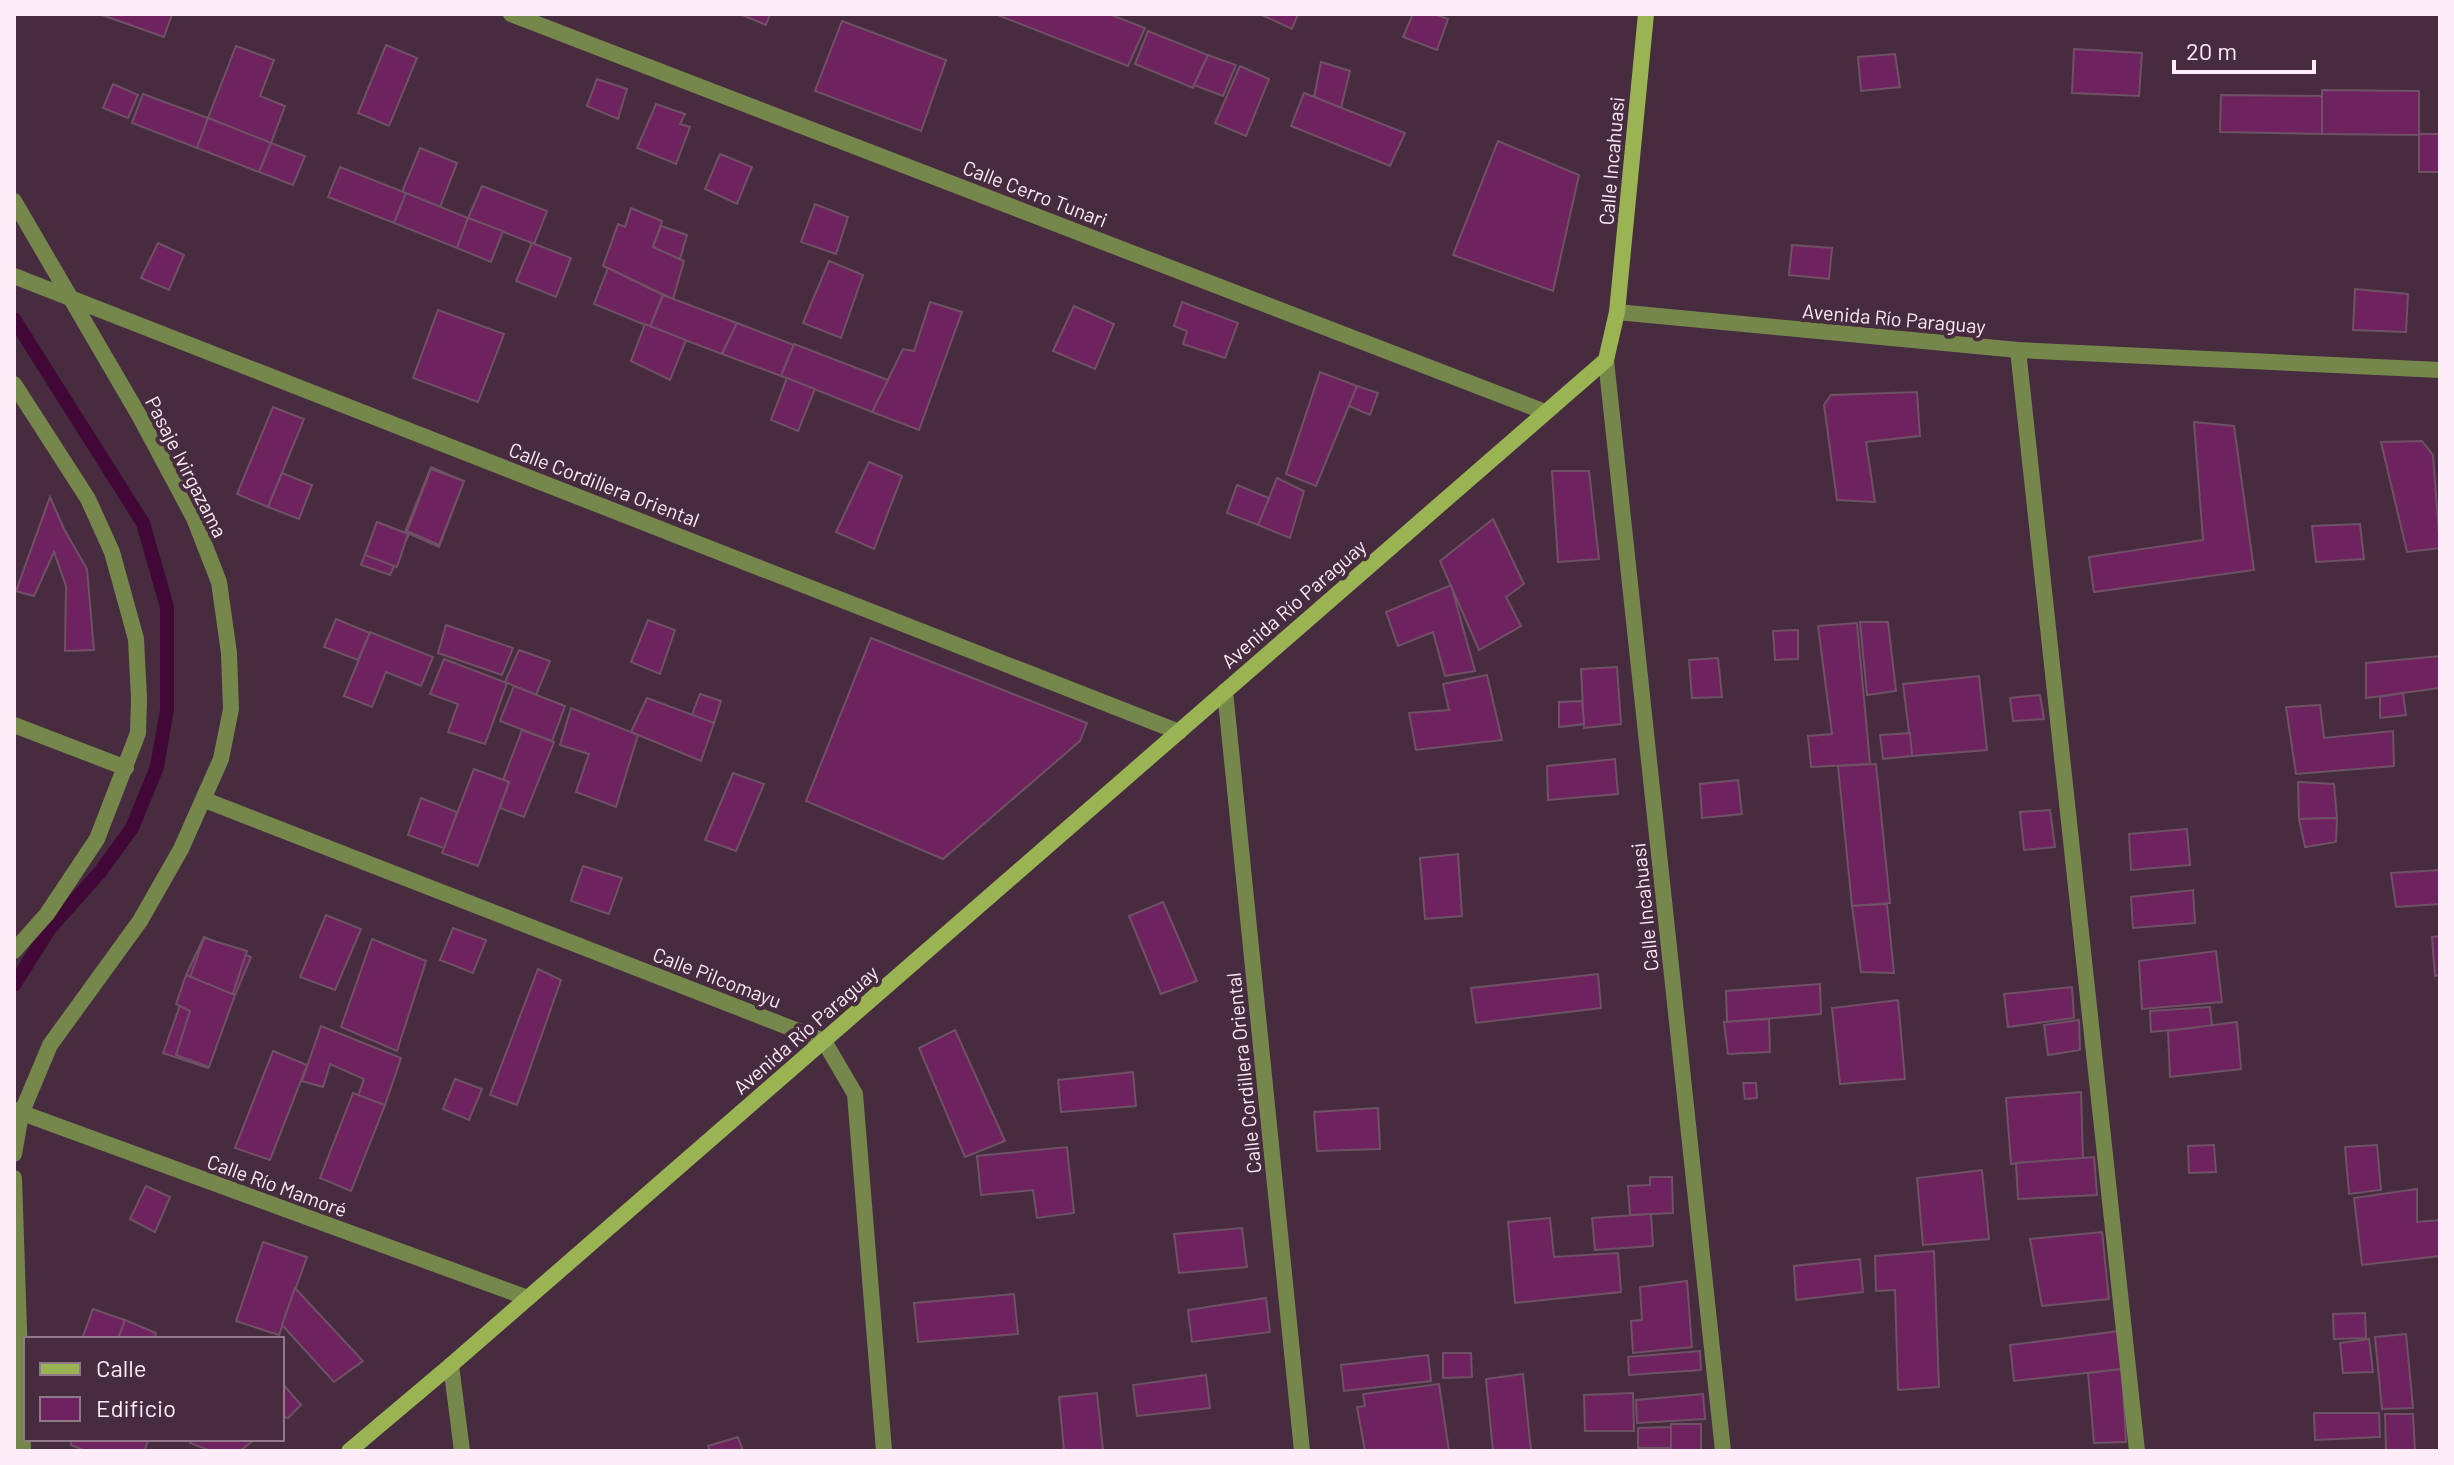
<svg xmlns="http://www.w3.org/2000/svg" width="2454" height="1465" font-family="Barlow,sans-serif">
	<style>
		.lines { fill: none; stroke-linecap: round; stroke-linejoin: round }
		.stream { stroke: #410736; stroke-width: 14 }
		.building { fill: #6f235e; stroke: #6f5166; stroke-width: 2 }
		.minor { stroke: #76874c; stroke-width: 16 }
		.tertiary { stroke: #76874c; stroke-width: 16 }
		.secondary { stroke: #9ab453; stroke-width: 16 }
		.labels { text-anchor: middle; stroke-width: 8; stroke-linejoin: round; paint-order: stroke }
		.street-label { font-size: 20px; fill: #feecf8; stroke: #472c3f }
	</style>
	<rect width="100%" height="100%" fill="#472c3f"/>
	<g class="lines">
		<!-- stream -->
		<polyline class="stream" points="14,319 143,523 167,607 167,710 157,767 132,828 100,872 50,928 14,985"/>
	</g>
	<!-- building -->
	<g class="building">
		<polygon points="99,14 172,14 164,37"/>
		<polygon points="740,14 770,14 766,25"/>
		<polygon points="1001,14 1109,14 1145,28 1128,66 1000,16"/>
		<polygon points="1260,14 1298,14 1292,29"/>
		<polygon points="1413,14 1434,14 1448,19 1437,50 1403,37"/>
		<polygon points="842,21 946,60 921,131 815,91"/>
		<polygon points="1148,31 1208,55 1193,88 1135,64"/>
		<polygon points="386,45 417,58 389,126 358,113"/>
		<polygon points="236,46 274,60 260,96 285,106 271,143 208,118"/>
		<polygon points="2074,49 2142,53 2139,96 2072,93"/>
		<polygon points="1895,54 1900,87 1861,91 1858,57"/>
		<polygon points="1208,55 1236,65 1223,96 1194,85"/>
		<polygon points="1321,62 1350,71 1341,108 1314,97"/>
		<polygon points="1240,66 1269,79 1246,136 1215,123"/>
		<polygon points="597,79 627,89 618,119 587,106"/>
		<polygon points="113,84 138,95 128,118 103,108"/>
		<polygon points="2322,90 2419,91 2419,135 2322,134"/>
		<polygon points="1304,93 1405,133 1390,166 1291,126"/>
		<polygon points="143,94 208,118 197,148 132,123"/>
		<polygon points="2221,95 2322,96 2322,134 2220,132"/>
		<polygon points="656,104 685,114 680,124 690,127 676,164 637,148"/>
		<polygon points="208,118 271,143 259,172 197,148"/>
		<rect x="2419" y="134" width="21" height="38"/>
		<polygon points="1498,141 1579,175 1553,291 1453,255"/>
		<polygon points="271,143 305,156 293,185 259,172"/>
		<polygon points="420,148 457,163 440,207 402,192"/>
		<polygon points="720,154 752,167 737,204 705,189"/>
		<polygon points="340,167 406,193 394,223 328,197"/>
		<polygon points="482,186 547,211 534,244 468,218"/>
		<polygon points="406,193 468,218 457,248 394,223"/>
		<polygon points="815,204 848,217 836,254 801,242"/>
		<polygon points="631,208 662,221 653,247 684,261 673,299 603,266 618,224 625,227"/>
		<polygon points="468,218 503,231 491,262 457,248"/>
		<polygon points="661,226 687,235 680,259 653,247"/>
		<polygon points="158,243 184,255 169,290 141,278"/>
		<polygon points="532,243 571,258 556,297 516,281"/>
		<polygon points="1792,245 1832,248 1829,279 1789,275"/>
		<polygon points="829,261 863,275 841,338 803,323"/>
		<polygon points="608,268 663,295 650,327 594,304"/>
		<polygon points="2355,289 2408,294 2406,332 2353,330"/>
		<polygon points="663,295 737,323 722,354 650,327"/>
		<polygon points="930,302 962,312 919,430 872,412 903,349 914,351"/>
		<polygon points="1182,302 1238,323 1225,358 1183,344 1187,331 1174,326"/>
		<polygon points="1074,306 1114,324 1095,369 1053,351"/>
		<polygon points="438,310 504,334 478,402 413,378"/>
		<polygon points="737,323 794,345 781,376 722,354"/>
		<polygon points="645,324 686,340 670,380 631,361"/>
		<polygon points="794,344 888,380 872,412 781,376"/>
		<polygon points="1320,372 1357,386 1316,486 1286,474"/>
		<polygon points="787,378 815,389 798,431 771,420"/>
		<polygon points="1357,386 1378,393 1370,415 1349,406"/>
		<polygon points="1917,392 1920,436 1866,442 1875,502 1837,500 1824,405 1831,395"/>
		<polygon points="273,407 304,419 268,507 237,494"/>
		<polygon points="2194,422 2234,426 2254,570 2094,592 2089,557 2203,540"/>
		<polygon points="2422,441 2433,455 2440,548 2407,552 2381,442"/>
		<polygon points="869,462 902,476 874,549 836,532"/>
		<polygon points="431,467 464,481 439,547 405,532"/>
		<polygon points="431,469 464,481 439,545 407,531"/>
		<polygon points="1552,471 1589,471 1599,559 1558,562"/>
		<polygon points="282,473 312,485 299,519 268,507"/>
		<polygon points="1277,478 1304,491 1290,538 1258,525"/>
		<polygon points="1237,485 1269,498 1258,525 1227,513"/>
		<polygon points="50,497 64,529 87,569 94,650 65,651 66,586 54,552 34,596 16,591"/>
		<polygon points="1493,519 1524,584 1506,597 1521,626 1479,650 1440,561"/>
		<polygon points="377,522 409,534 390,575 361,565"/>
		<polygon points="377,522 408,534 397,567 365,555"/>
		<polygon points="2360,524 2364,559 2316,562 2312,526"/>
		<polygon points="1451,585 1475,671 1445,676 1433,632 1398,646 1386,612"/>
		<polygon points="336,619 370,633 358,660 324,647"/>
		<polygon points="648,620 675,630 660,674 631,662"/>
		<polygon points="1860,622 1888,622 1896,691 1867,695"/>
		<polygon points="1857,623 1870,764 1811,767 1808,736 1832,734 1818,626"/>
		<polygon points="446,625 513,648 502,675 438,653"/>
		<polygon points="1798,630 1798,659 1775,660 1773,631"/>
		<polygon points="370,632 433,657 421,686 386,672 372,707 344,696"/>
		<polygon points="871,638 1087,723 1080,741 943,859 806,801"/>
		<polygon points="519,650 550,661 536,695 505,682"/>
		<polygon points="2440,656 2440,688 2366,698 2366,663"/>
		<polygon points="1718,658 1722,697 1692,698 1689,660"/>
		<polygon points="444,659 507,683 485,744 448,732 458,704 430,694"/>
		<polygon points="1617,667 1621,724 1584,728 1581,669"/>
		<polygon points="1487,675 1502,740 1416,750 1409,713 1449,710 1443,684"/>
		<polygon points="1979,676 1987,750 1912,756 1903,684"/>
		<polygon points="514,686 565,706 552,741 500,721"/>
		<polygon points="2403,693 2406,715 2380,718 2380,697"/>
		<polygon points="700,694 721,701 714,723 692,715"/>
		<polygon points="2040,695 2044,719 2013,721 2010,698"/>
		<polygon points="647,698 714,723 701,761 631,732"/>
		<polygon points="1582,701 1584,724 1559,727 1559,702"/>
		<polygon points="2320,705 2324,738 2393,731 2394,766 2296,774 2286,707"/>
		<polygon points="571,708 638,735 616,807 576,792 589,754 560,745"/>
		<polygon points="522,730 554,742 524,817 500,808 509,782 503,780"/>
		<polygon points="1910,733 1912,756 1883,759 1880,735"/>
		<polygon points="1615,759 1618,794 1548,800 1547,766"/>
		<polygon points="1876,764 1890,903 1852,906 1838,766"/>
		<polygon points="474,769 509,782 478,866 442,853"/>
		<polygon points="733,773 764,784 736,851 705,840"/>
		<polygon points="1738,780 1742,814 1702,818 1700,784"/>
		<polygon points="2298,782 2334,784 2337,818 2299,819"/>
		<polygon points="421,798 457,812 444,848 408,835"/>
		<polygon points="2050,810 2055,847 2024,850 2020,812"/>
		<polygon points="2337,818 2336,842 2305,847 2299,819"/>
		<polygon points="2187,829 2190,865 2131,870 2129,834"/>
		<polygon points="1458,854 1462,916 1425,919 1420,858"/>
		<polygon points="583,866 622,878 609,914 571,901"/>
		<polygon points="2440,870 2440,904 2396,907 2391,873"/>
		<polygon points="2193,890 2195,923 2133,928 2131,897"/>
		<polygon points="1163,902 1197,981 1161,994 1129,916"/>
		<polygon points="1887,904 1894,973 1861,972 1852,906"/>
		<polygon points="326,915 361,929 335,990 300,977"/>
		<polygon points="453,928 486,940 473,973 440,960"/>
		<polygon points="2440,936 2440,975 2435,976 2432,937"/>
		<polygon points="204,937 251,957 235,995 186,975"/>
		<polygon points="204,938 247,951 208,1068 163,1053"/>
		<polygon points="372,939 426,961 397,1051 341,1027"/>
		<polygon points="2216,951 2222,1002 2142,1009 2139,961"/>
		<polygon points="538,969 561,980 517,1105 490,1095"/>
		<polygon points="1598,974 1601,1008 1476,1023 1471,988"/>
		<polygon points="186,975 235,995 209,1067 176,1055 190,1011 176,1004"/>
		<polygon points="1820,984 1821,1014 1727,1022 1726,991"/>
		<polygon points="2072,987 2074,1018 2008,1027 2004,994"/>
		<polygon points="1898,1000 1905,1079 1840,1084 1832,1008"/>
		<polygon points="2210,1007 2212,1026 2151,1032 2150,1011"/>
		<polygon points="1769,1019 1770,1052 1728,1054 1724,1022"/>
		<polygon points="2079,1020 2080,1050 2048,1055 2044,1025"/>
		<polygon points="2237,1022 2241,1069 2170,1077 2168,1031"/>
		<polygon points="321,1026 401,1058 385,1105 358,1096 364,1079 330,1064 323,1087 302,1081"/>
		<polygon points="955,1030 1005,1141 965,1157 919,1048"/>
		<polygon points="273,1051 307,1065 270,1160 235,1148"/>
		<polygon points="1133,1072 1136,1106 1061,1112 1058,1080"/>
		<polygon points="455,1079 482,1089 469,1120 443,1109"/>
		<polygon points="1743,1083 1756,1083 1757,1098 1745,1099"/>
		<polygon points="2081,1092 2083,1159 2011,1164 2006,1098"/>
		<polygon points="353,1093 385,1105 351,1191 320,1178"/>
		<polygon points="1378,1108 1380,1149 1317,1151 1314,1112"/>
		<polygon points="2214,1145 2216,1172 2189,1173 2188,1146"/>
		<polygon points="2377,1145 2381,1190 2349,1194 2345,1147"/>
		<polygon points="1067,1147 1074,1213 1037,1218 1033,1190 981,1195 977,1156"/>
		<polygon points="2094,1157 2097,1195 2018,1199 2016,1163"/>
		<polygon points="1982,1170 1989,1239 1923,1245 1917,1178"/>
		<polygon points="1650,1177 1672,1177 1673,1213 1630,1215 1628,1186 1650,1185"/>
		<polygon points="146,1186 170,1197 155,1232 130,1219"/>
		<polygon points="2417,1189 2417,1222 2440,1220 2440,1256 2362,1265 2354,1198"/>
		<polygon points="1651,1214 1653,1246 1595,1250 1592,1218"/>
		<polygon points="1550,1218 1554,1257 1618,1253 1621,1292 1515,1303 1508,1222"/>
		<polygon points="1242,1228 1247,1267 1179,1273 1174,1234"/>
		<polygon points="2102,1232 2109,1299 2042,1306 2030,1239"/>
		<polygon points="263,1242 307,1257 279,1335 236,1321"/>
		<polygon points="1934,1251 1939,1387 1898,1390 1895,1290 1876,1291 1875,1256"/>
		<polygon points="1860,1259 1863,1292 1796,1300 1794,1266"/>
		<polygon points="1687,1281 1692,1347 1633,1353 1631,1321 1642,1320 1640,1287"/>
		<polygon points="295,1288 363,1361 334,1382 282,1325"/>
		<polygon points="1014,1294 1018,1334 918,1342 914,1303"/>
		<polygon points="1266,1298 1270,1332 1192,1342 1188,1310"/>
		<polygon points="93,1309 125,1320 118,1339 82,1339"/>
		<polygon points="2365,1313 2366,1338 2334,1339 2333,1314"/>
		<polygon points="125,1320 156,1333 154,1339 118,1339"/>
		<polygon points="2120,1331 2122,1369 2014,1381 2010,1345"/>
		<polygon points="2406,1334 2413,1408 2382,1409 2375,1337"/>
		<polygon points="2369,1339 2373,1372 2343,1373 2340,1343"/>
		<polygon points="1700,1351 1701,1370 1629,1375 1628,1357"/>
		<polygon points="1443,1353 1471,1353 1472,1377 1443,1378"/>
		<polygon points="1428,1355 1431,1381 1344,1391 1341,1365"/>
		<polygon points="2122,1369 2126,1442 2094,1443 2088,1373"/>
		<polygon points="1523,1374 1531,1451 1493,1451 1486,1379"/>
		<polygon points="1206,1375 1210,1408 1137,1416 1133,1385"/>
		<polygon points="282,1383 301,1405 288,1418 282,1416"/>
		<polygon points="1439,1384 1449,1451 1365,1451 1357,1407 1365,1406 1363,1394"/>
		<polygon points="1097,1393 1103,1451 1064,1451 1059,1397"/>
		<polygon points="1633,1393 1634,1431 1585,1431 1584,1395"/>
		<polygon points="1703,1394 1705,1419 1637,1423 1636,1400"/>
		<polygon points="2314,1413 2379,1413 2380,1437 2315,1440"/>
		<polygon points="2385,1414 2413,1414 2415,1451 2386,1451"/>
		<polygon points="1671,1424 1701,1424 1701,1450 1671,1451"/>
		<polygon points="1671,1427 1671,1448 1638,1448 1638,1428"/>
		<polygon points="738,1437 743,1451 710,1451 708,1446"/>
		<polygon points="71,1439 149,1439 144,1451 86,1451 71,1445"/>
		<polygon points="191,1439 255,1439 240,1451 211,1451 190,1443"/>
	</g>
	<g class="lines">
		<!-- minor -->
		<g class="minor">
			<polyline points="511,14 1545,412"/>
			<polyline points="14,201 140,417 194,518 219,582 229,653 231,709 221,759 181,849 140,921 50,1045 21,1114 14,1154"/>
			<polyline points="14,276 1179,732"/>
			<polyline points="2018,350 2137,1451"/>
			<polyline points="1606,360 1723,1451"/>
			<polyline points="14,384 88,499 112,552 136,639 139,698 138,733 97,839 47,914 14,951"/>
			<polyline points="1225,691 1302,1451"/>
			<polyline points="14,725 126,768"/>
			<polyline points="205,800 824,1041 855,1094 884,1451"/>
			<polyline points="14,1110 528,1298"/>
			<polyline points="14,1178 23,1451"/>
			<polyline points="451,1365 462,1451"/>
		</g>
		<!-- tertiary -->
		<polyline class="tertiary" points="1617,312 2018,350 2440,370"/>
		<!-- secondary -->
		<polyline class="secondary" points="349,1451 451,1365 1606,360 1617,312 1646,14"/>
	</g>
	<g class="labels">
		<!-- street labels -->
		<g class="street-label">
			<text transform="translate(1612 161) rotate(-85)" y="7">Calle Incahuasi</text>
			<text transform="translate(1035 194) rotate(21)" y="7">Calle Cerro Tunari</text>
			<text transform="translate(1894 319) rotate(5)" y="7">Avenida Río Paraguay</text>
			<text transform="translate(186 467) rotate(63)" y="7">Pasaje Ivirgazama</text>
			<text transform="translate(604 485) rotate(21)" y="7">Calle Cordillera Oriental</text>
			<text transform="translate(1294 604) rotate(-41)" y="7">Avenida Río Paraguay</text>
			<text transform="translate(1645 907) rotate(-96)" y="7">Calle Incahuasi</text>
			<text transform="translate(717 978) rotate(21)" y="7">Calle Pilcomayu</text>
			<text transform="translate(806 1030) rotate(-41)" y="7">Avenida Río Paraguay</text>
			<text transform="translate(1244 1073) rotate(-96)" y="7">Calle Cordillera Oriental</text>
			<text transform="translate(277 1186) rotate(20)" y="7">Calle Río Mamoré</text>
		</g>
	</g>
	<!-- border -->
	<rect width="2454" height="1465" fill="none" stroke="#feecf8" stroke-width="32"/>
	<!-- legend -->
	<rect x="24" y="1337" width="260" height="104" fill="#472c3f" stroke="#907989" stroke-width="2"/>
	<rect x="40" y="1363" width="40" height="12" fill="#9ab453" stroke="#907989" stroke-width="2"/>
	<text x="96" y="1377" font-size="24" fill="#feecf8">Calle</text>
	<rect x="40" y="1397" width="40" height="24" fill="#6f235e" stroke="#907989" stroke-width="2"/>
	<text x="96" y="1417" font-size="24" fill="#feecf8">Edificio</text>
	<!-- scale -->
	<path d="M2174 60v12h140v-12" fill="none" stroke="#feecf8" stroke-width="4"/>
	<text x="2186" y="60" font-size="24" fill="#feecf8" stroke="#472c3f" stroke-width="6" paint-order="stroke">20 m</text>
</svg>
